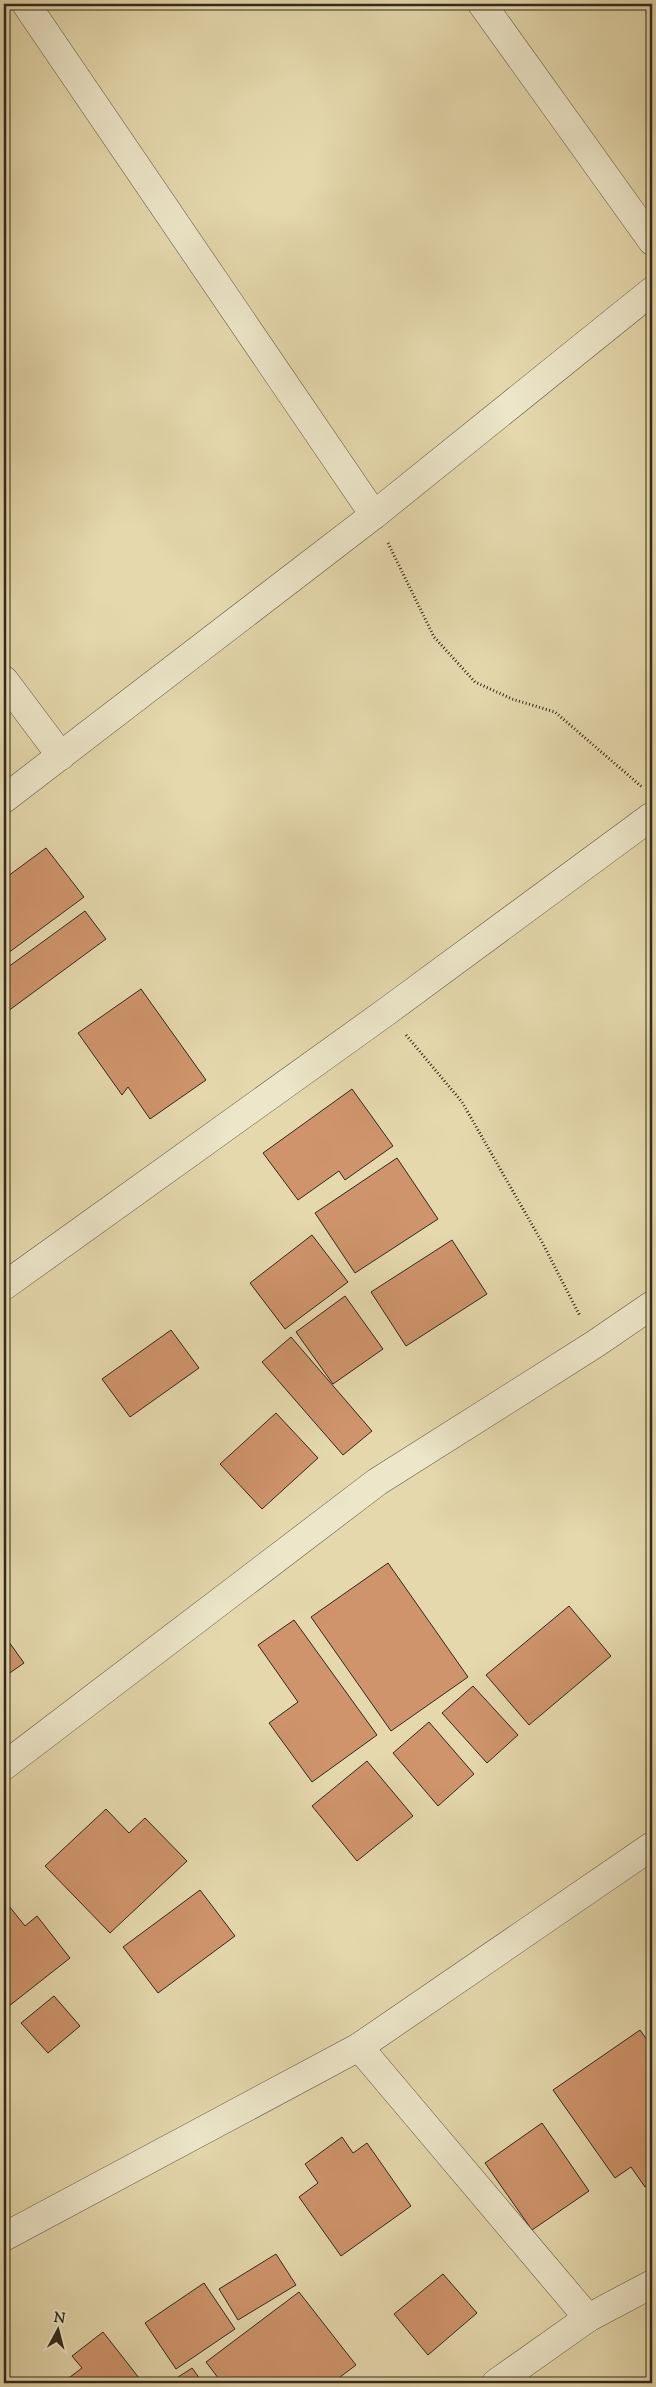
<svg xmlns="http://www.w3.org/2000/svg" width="656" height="2387" font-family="'Sorts Mill Goudy',serif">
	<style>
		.building { fill: #cf946c; stroke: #31291e }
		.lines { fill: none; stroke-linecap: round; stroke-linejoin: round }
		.minor-casing { stroke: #5e5542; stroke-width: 29 }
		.path { stroke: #31291e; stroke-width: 3; stroke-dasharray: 1 2.5; stroke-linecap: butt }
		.minor { stroke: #ede6c9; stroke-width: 28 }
	</style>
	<rect width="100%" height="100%" fill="#e4d8ac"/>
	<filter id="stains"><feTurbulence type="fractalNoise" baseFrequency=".004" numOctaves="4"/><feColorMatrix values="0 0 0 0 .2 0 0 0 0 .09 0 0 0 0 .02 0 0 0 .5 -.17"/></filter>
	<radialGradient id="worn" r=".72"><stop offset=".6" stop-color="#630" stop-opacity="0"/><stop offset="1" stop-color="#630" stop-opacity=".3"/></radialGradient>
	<!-- building -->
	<g class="building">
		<polygon points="46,848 84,897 4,956 4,879"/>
		<polygon points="85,911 106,939 4,1014 4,970"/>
		<polygon points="141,989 206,1080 150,1119 128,1087 122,1095 78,1033"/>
		<polygon points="352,1089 393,1146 345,1180 339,1171 298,1200 263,1153"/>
		<polygon points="397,1158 438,1219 355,1273 315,1213"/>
		<polygon points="312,1235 348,1282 285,1329 250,1283"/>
		<polygon points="452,1240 487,1294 406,1346 371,1292"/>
		<polygon points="345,1296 383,1349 333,1384 296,1332"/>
		<polygon points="171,1330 199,1368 130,1417 102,1379"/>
		<polygon points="291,1337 372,1431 343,1455 262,1362"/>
		<polygon points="276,1413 318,1458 262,1509 220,1464"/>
		<polygon points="388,1563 468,1677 391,1731 311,1617"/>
		<polygon points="569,1606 611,1656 529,1725 486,1675"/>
		<polygon points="294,1620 377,1735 312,1782 269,1723 298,1702 258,1645"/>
		<polygon points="4,1635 24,1663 4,1677"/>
		<polygon points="473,1686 518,1735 487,1763 442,1713"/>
		<polygon points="429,1722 474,1774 438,1806 393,1753"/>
		<polygon points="367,1761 413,1816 357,1861 312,1806"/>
		<polygon points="106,1809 129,1833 145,1818 187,1861 110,1933 45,1866"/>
		<polygon points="200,1890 235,1936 158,1993 123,1947"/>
		<polygon points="9,1906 25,1926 37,1916 70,1958 9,2006 4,1999 4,1910"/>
		<polygon points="54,1996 80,2026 48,2053 21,2023"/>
		<polygon points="640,2030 652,2047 652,2182 645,2187 631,2167 615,2178 553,2090"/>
		<polygon points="542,2123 589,2191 532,2230 485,2163"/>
		<polygon points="342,2137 353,2153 367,2143 411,2206 341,2256 299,2197 318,2183 305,2164"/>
		<polygon points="276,2254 296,2285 238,2320 219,2289"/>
		<polygon points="443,2274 477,2313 428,2355 394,2314"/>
		<polygon points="204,2283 235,2329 176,2369 145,2323"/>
		<polygon points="299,2292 356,2365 332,2383 222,2383 206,2362"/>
		<polygon points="103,2332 143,2383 62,2383 82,2368 72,2356"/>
		<polygon points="192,2368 203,2383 169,2383"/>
	</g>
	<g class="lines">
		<defs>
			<g id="minor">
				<polyline points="26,4 374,515"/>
				<polyline points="482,4 652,241"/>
				<polyline points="4,680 61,756"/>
				<polyline points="4,799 374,515 652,291"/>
				<polyline points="4,1286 386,1012 652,816"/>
				<polyline points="4,1766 377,1482 595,1344 652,1305"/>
				<polyline points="359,2047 588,2318"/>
				<polyline points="4,2237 359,2047 652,1846"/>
				<polyline points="496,2383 588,2318 652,2284"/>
			</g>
		</defs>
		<!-- minor casing -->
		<use href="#minor" class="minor-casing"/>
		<!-- path -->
		<g class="path">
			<polyline points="388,543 434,637 475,682 512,699 555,712 642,787"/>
			<polyline points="406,1035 462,1102 543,1244 580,1316"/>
		</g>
		<!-- minor -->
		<use href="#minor" class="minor"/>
	</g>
	<!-- margin -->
	<rect width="656" height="2387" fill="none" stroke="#e4d8ac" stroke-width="20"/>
	<rect x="5" y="5" width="646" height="2377" fill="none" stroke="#31291e" stroke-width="2.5"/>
	<rect x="10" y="10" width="636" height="2367" fill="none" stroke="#31291e"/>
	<!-- north arrow -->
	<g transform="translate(58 2330) rotate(7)" stroke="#ede6c9" stroke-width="4" paint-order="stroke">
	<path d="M0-4L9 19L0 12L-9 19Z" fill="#31291e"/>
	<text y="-8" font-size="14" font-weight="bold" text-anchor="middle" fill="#31291e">N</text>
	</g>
	<rect width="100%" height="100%" filter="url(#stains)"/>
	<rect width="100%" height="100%" fill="url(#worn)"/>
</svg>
